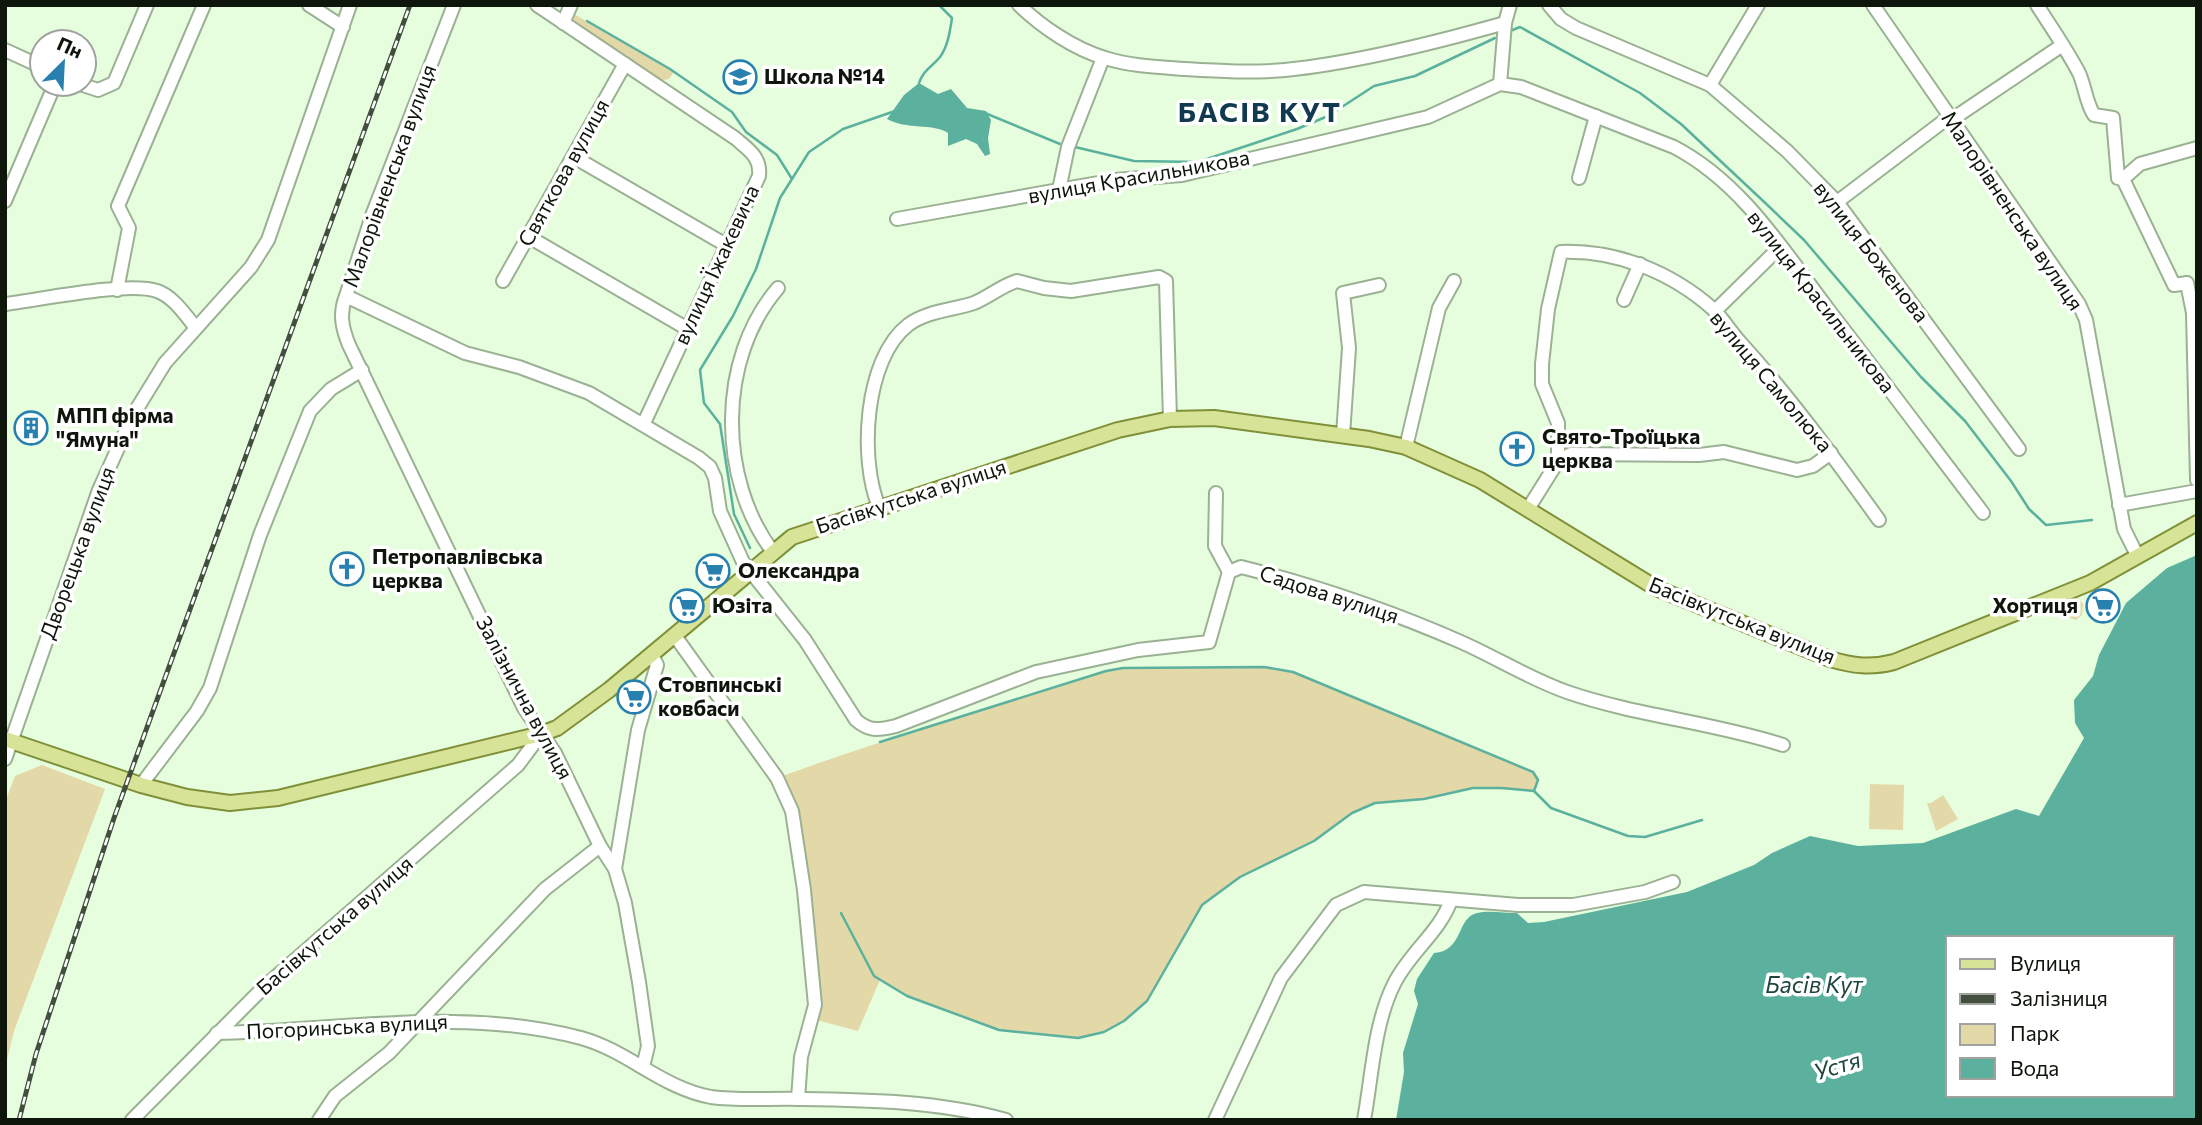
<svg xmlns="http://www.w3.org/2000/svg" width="2202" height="1125" font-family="Commissioner,sans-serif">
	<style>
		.green { fill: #e3d8a8 }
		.water { fill: #5bb19e; fill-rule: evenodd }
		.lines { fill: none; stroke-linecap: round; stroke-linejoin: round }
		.stream { stroke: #5bb19e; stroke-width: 2.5 }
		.minor-casing { stroke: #9bb193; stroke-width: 16 }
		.major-casing { stroke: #809038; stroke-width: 18 }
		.minor { stroke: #fff; stroke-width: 12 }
		.major { stroke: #d7e397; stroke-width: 14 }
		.rail-casing { stroke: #424e3e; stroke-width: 5 }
		.rail { stroke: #fff; stroke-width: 2.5; stroke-dasharray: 8; stroke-linecap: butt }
		.labels { text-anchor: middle; stroke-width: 7; stroke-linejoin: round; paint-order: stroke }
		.poi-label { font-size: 21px; font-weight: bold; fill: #0e160b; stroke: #fff; text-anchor: start }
		.street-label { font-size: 21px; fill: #0e160b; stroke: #fff }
		.water-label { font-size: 23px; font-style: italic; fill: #1f463d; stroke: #fff }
		.district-label { font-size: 28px; font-weight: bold; letter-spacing: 2px; fill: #113a51; stroke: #fff }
	</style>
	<rect width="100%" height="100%" fill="#e6fede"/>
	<!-- green -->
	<g class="green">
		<polygon points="574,14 674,72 669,79 658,81 574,24"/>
		<polygon points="2077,596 2083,604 2082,615 2076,620 2054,613 2058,605"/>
		<path d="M1264,667L1293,672L1533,772L1538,780L1534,791L1473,788L1424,799L1375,803L1352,813L1314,841L1240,877L1202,905L1147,1001L1124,1021L1104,1032L1078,1038L999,1030L907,996L880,980L858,1031L809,1018L815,1004L801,865L777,778C885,738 996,707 1106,671L1123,668Z"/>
		<polygon points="42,765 105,789 14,1031 5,1068 5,802 15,776"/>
		<polygon points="1870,784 1904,785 1903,830 1869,829"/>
		<polygon points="1943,795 1958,819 1936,831 1927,803 1931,803"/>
	</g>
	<!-- water -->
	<g class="water">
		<path d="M919,83L938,94L951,89L967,108L986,111L991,120L988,138L990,154L985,156L977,144L966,139L948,146V133C934,123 906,130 887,119L904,95Z"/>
		<path d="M2197,555V1120H1396L1404,1072L1403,1053L1418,1004L1414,991L1417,979L1434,953C1464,951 1456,918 1477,913C1488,910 1505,913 1517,913L1528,923L1544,922L1687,892L1754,865L1772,853L1810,836L1858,846L1923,843L2016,809L2039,816L2084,738L2075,723L2074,700L2093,676L2099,655L2126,603L2167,568ZM1948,938H2172V1095H1948Z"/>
	</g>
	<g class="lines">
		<!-- stream -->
		<g class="stream">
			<polyline points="587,21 670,69 732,112 746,132 777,155 792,179"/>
			<polyline points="1510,31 1520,27 1640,93 1681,124 1760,198 1804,240 1921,377 1965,421 2011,481 2029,509 2046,525 2092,520"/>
			<path d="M919,83C924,69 932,67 940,57C948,46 950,31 952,18L939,5"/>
			<polyline points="985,113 1060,144"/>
			<polyline points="1075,147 1134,161 1198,162 1297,129 1328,116 1374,86 1415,76 1495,38"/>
			<polyline points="750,548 734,514 720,424 704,403 700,370 733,316 756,269 780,198 809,152 843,129 895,111"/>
			<polyline points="880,742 1106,671 1123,668 1264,667 1293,672 1533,772 1538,780 1534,791"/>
			<polyline points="841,913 874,976 907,996 999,1030 1078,1038 1104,1032 1124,1021 1147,1001 1202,905 1240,877 1314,841 1352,813 1375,803 1424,799 1473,788 1502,788 1534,791 1551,808 1628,836 1645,837 1702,820"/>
		</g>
		<defs>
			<g id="minor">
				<polyline points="309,5 343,27"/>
				<path d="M454,5L373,213L346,296L465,353L519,367L589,393L699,458L710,467L715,478L720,511L743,562L805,640L856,720C870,732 879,730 896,726L1036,672L1138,650L1209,642L1229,572L1241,567C1317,586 1390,611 1461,642C1497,658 1530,679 1567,692C1637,716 1712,722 1783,745"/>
				<path d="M537,5L735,138C749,150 761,157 759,176L644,423"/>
				<path d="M1019,5C1042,27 1074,49 1105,58C1130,66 1157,67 1184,69C1218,71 1251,73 1285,70C1354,63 1438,42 1505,23"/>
				<polyline points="1549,5 1561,19 1576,28 1710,85 1787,151 1837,202 2019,449"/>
				<polyline points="1873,5 2079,304 2086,320 2124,529 2137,555"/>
				<path d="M2037,5C2051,27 2067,50 2079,73C2085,86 2086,103 2094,115L2113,118L2118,178L2123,179L2140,164L2197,148"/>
				<polyline points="563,23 571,5"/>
				<polyline points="5,50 42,67"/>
				<polyline points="80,84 98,90 114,83 147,5"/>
				<polyline points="1500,84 1505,23 1510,5"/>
				<polyline points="1710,85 1758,5"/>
				<polyline points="1951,120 2061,46"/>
				<polyline points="574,157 726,245"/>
				<polyline points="1579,178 1596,116"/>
				<polyline points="2123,179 2174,285 2187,283 2193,313 2197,480"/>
				<polyline points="1059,190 1068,147 1103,58"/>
				<polyline points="5,201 55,84"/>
				<polyline points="1837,202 1949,117"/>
				<path d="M897,219L1115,180L1182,175L1428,117L1500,84L1521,87L1674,147C1743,183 1785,253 1831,313C1882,379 1932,446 1983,513"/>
				<polyline points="529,237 686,328"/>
				<polyline points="503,281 625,64"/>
				<polyline points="117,290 129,228 118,206 204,5"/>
				<path d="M346,296C339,313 342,328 349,345L524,708L555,753L600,846L615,869L625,903L639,982L648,1046L643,1067"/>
				<polyline points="1624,300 1640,264"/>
				<path d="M5,304C39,300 128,281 157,291C173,296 186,316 196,328"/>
				<polyline points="1715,311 1780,247"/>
				<polyline points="1343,435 1349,348 1343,293 1379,285"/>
				<polyline points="1406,447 1439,308 1454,281"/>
				<path d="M1558,461V423L1542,384V364L1548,309L1561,252C1617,250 1671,272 1713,309C1723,319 1731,332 1740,342C1791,398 1835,459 1879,520"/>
				<polyline points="1216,493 1215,546 1229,572"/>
				<polyline points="2119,505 2197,491"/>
				<path d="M879,507C859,460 864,359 908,325C926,311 953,310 974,303C989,297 1001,286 1017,281L1044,288L1071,291L1159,277L1166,281L1170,419"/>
				<polyline points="1528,509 1558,461 1571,454 1699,455 1724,452 1797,470 1813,466 1831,453"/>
				<path d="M773,552C718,479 717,359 778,288"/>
				<polyline points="675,636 777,778 792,811 804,890 815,1005 801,1057 798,1099"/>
				<polyline points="5,759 99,490 133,415 165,363 251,267 268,240 350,5"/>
				<polyline points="141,785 197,711 210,688 260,535 310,411 331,389 362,370"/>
				<polyline points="615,869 638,730 657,665 652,655"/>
				<path d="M217,1033C339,1031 461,1006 581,1038C628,1051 662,1088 711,1097C740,1101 771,1098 801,1099C869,1100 939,1101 1006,1120"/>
				<polyline points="132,1120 263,988 518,765 541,734"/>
				<polyline points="319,1120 335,1096 389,1053 545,889 600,846"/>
				<polyline points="1215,1120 1281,978 1336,905 1364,892 1518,905 1573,905 1645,892 1673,882"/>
				<path d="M1364,1120C1372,1076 1374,1024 1394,984C1409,953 1440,932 1451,900"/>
			</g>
			<path id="major" d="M5,739L141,785L187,797L230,803L278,798L541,734L557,728L609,690L792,537L1118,430L1170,419L1214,418L1369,439L1406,447L1480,480L1656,588L1830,659C1853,666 1871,668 1894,662L2090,583L2197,523"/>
		</defs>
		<!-- minor casing -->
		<use href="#minor" class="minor-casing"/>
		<!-- major casing -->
		<use href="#major" class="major-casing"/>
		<!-- minor -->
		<use href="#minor" class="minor"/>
		<!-- major -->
		<use href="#major" class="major"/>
		<defs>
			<polyline id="rail" points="19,1120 36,1054 114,818 410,5"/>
		</defs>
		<!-- rail casing -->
		<use href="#rail" class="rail-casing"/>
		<!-- rail -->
		<use href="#rail" class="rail"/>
	</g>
	<!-- icons -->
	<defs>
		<symbol id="school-ring" viewBox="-11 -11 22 22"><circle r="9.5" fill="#fff" stroke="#2880af" stroke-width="1.5"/><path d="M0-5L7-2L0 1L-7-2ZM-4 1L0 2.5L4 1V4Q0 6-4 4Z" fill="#2880af"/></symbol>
		<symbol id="building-ring" viewBox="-11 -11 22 22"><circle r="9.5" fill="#fff" stroke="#2880af" stroke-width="1.5"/><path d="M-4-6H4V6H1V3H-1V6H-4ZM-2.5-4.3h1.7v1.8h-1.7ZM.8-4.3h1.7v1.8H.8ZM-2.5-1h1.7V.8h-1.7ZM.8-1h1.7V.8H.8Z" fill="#2880af"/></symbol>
		<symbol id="church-ring" viewBox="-11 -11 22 22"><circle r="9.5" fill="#fff" stroke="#2880af" stroke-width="1.5"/><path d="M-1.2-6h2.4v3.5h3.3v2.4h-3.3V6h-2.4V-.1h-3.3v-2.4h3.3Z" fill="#2880af"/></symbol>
		<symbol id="supermarket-ring" viewBox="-11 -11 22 22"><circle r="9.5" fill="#fff" stroke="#2880af" stroke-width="1.5"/><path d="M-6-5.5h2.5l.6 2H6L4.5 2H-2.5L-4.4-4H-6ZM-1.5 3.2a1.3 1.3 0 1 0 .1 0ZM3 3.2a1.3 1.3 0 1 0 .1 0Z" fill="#2880af"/></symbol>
	</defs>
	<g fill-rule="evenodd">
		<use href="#school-ring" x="721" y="58" width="38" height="38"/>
		<use href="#building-ring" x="12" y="409" width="38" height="38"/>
		<use href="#church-ring" x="1498" y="430" width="38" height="38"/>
		<use href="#church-ring" x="328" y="550" width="38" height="38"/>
		<use href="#supermarket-ring" x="694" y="552" width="38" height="38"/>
		<use href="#supermarket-ring" x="668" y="587" width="38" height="38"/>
		<use href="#supermarket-ring" x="2084" y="587" width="38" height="38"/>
		<use href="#supermarket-ring" x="615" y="678" width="38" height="38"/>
	</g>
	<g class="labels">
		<!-- poi labels -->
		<g class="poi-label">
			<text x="764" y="84">Школа №14</text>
			<text x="56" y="423">МПП фірма<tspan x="56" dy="24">"Ямуна"</tspan></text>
			<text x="1542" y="444">Свято-Троїцька<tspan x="1542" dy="24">церква</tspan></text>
			<text x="372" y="564">Петропавлівська<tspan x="372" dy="24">церква</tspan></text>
			<text x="738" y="578">Олександра</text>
			<text x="712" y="613">Юзіта</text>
			<text x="2078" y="613" text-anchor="end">Хортиця</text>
			<text x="658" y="692">Стовпинські<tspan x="658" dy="24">ковбаси</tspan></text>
		</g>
		<!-- street labels -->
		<g class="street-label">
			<text transform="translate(564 173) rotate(-61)" y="7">Святкова вулиця</text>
			<text transform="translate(390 176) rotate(-70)" y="7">Малорівненська вулиця</text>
			<text transform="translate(1139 177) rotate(-10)" y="7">вулиця Красильникова</text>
			<text transform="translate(2012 211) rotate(56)" y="7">Малорівненська вулиця</text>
			<text transform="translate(1871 252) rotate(52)" y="7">вулиця Боженова</text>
			<text transform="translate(717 265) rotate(-65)" y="7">вулиця Їжакевича</text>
			<text transform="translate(1821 302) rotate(52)" y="7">вулиця Красильникова</text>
			<text transform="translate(1771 382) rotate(50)" y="7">вулиця Самолюка</text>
			<text transform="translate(911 497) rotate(-18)" y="7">Басівкутська вулиця</text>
			<text transform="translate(78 553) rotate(-70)" y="7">Дворецька вулиця</text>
			<text transform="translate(1329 595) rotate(18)" y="7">Садова вулиця</text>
			<text transform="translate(1742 621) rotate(22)" y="7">Басівкутська вулиця</text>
			<text transform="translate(524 698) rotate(62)" y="7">Залізнична вулиця</text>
			<text transform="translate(335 926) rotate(-41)" y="7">Басівкутська вулиця</text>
			<text transform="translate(347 1027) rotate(-3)" y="7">Погоринська вулиця</text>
		</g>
		<!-- water labels -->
		<g class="water-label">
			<text x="1814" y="993">Басів Кут</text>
			<text transform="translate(1837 1066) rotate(-17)" y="8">Устя</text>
		</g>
		<!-- district labels -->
		<g class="district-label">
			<text x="1260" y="122">БАСІВ КУТ</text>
		</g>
	</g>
	<!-- border -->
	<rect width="2202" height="1125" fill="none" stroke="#0e160b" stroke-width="14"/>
	<!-- legend -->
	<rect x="1946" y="936" width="228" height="161" fill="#ffffff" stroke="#9fa29d" stroke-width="2"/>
	<rect x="1960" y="959" width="35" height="10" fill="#d7e397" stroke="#9fa29d" stroke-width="2"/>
	<text x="2010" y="971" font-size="21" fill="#0e160b">Вулиця</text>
	<rect x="1960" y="994" width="35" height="10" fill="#424e3e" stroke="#9fa29d" stroke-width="2"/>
	<text x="2010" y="1006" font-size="21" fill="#0e160b">Залізниця</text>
	<rect x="1960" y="1024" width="35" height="21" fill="#e3d8a8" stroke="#9fa29d" stroke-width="2"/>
	<text x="2010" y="1041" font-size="21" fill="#0e160b">Парк</text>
	<rect x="1960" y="1058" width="35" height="21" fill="#5bb19e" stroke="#9fa29d" stroke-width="2"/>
	<text x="2010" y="1076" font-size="21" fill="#0e160b">Вода</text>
	<!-- north arrow -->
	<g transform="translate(63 63) rotate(24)"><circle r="33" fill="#ffffff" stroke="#9fa29d" stroke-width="2"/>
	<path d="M0-5L12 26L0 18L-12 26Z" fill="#2880af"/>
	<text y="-10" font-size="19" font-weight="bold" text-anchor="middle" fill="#0e160b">Пн</text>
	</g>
</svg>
